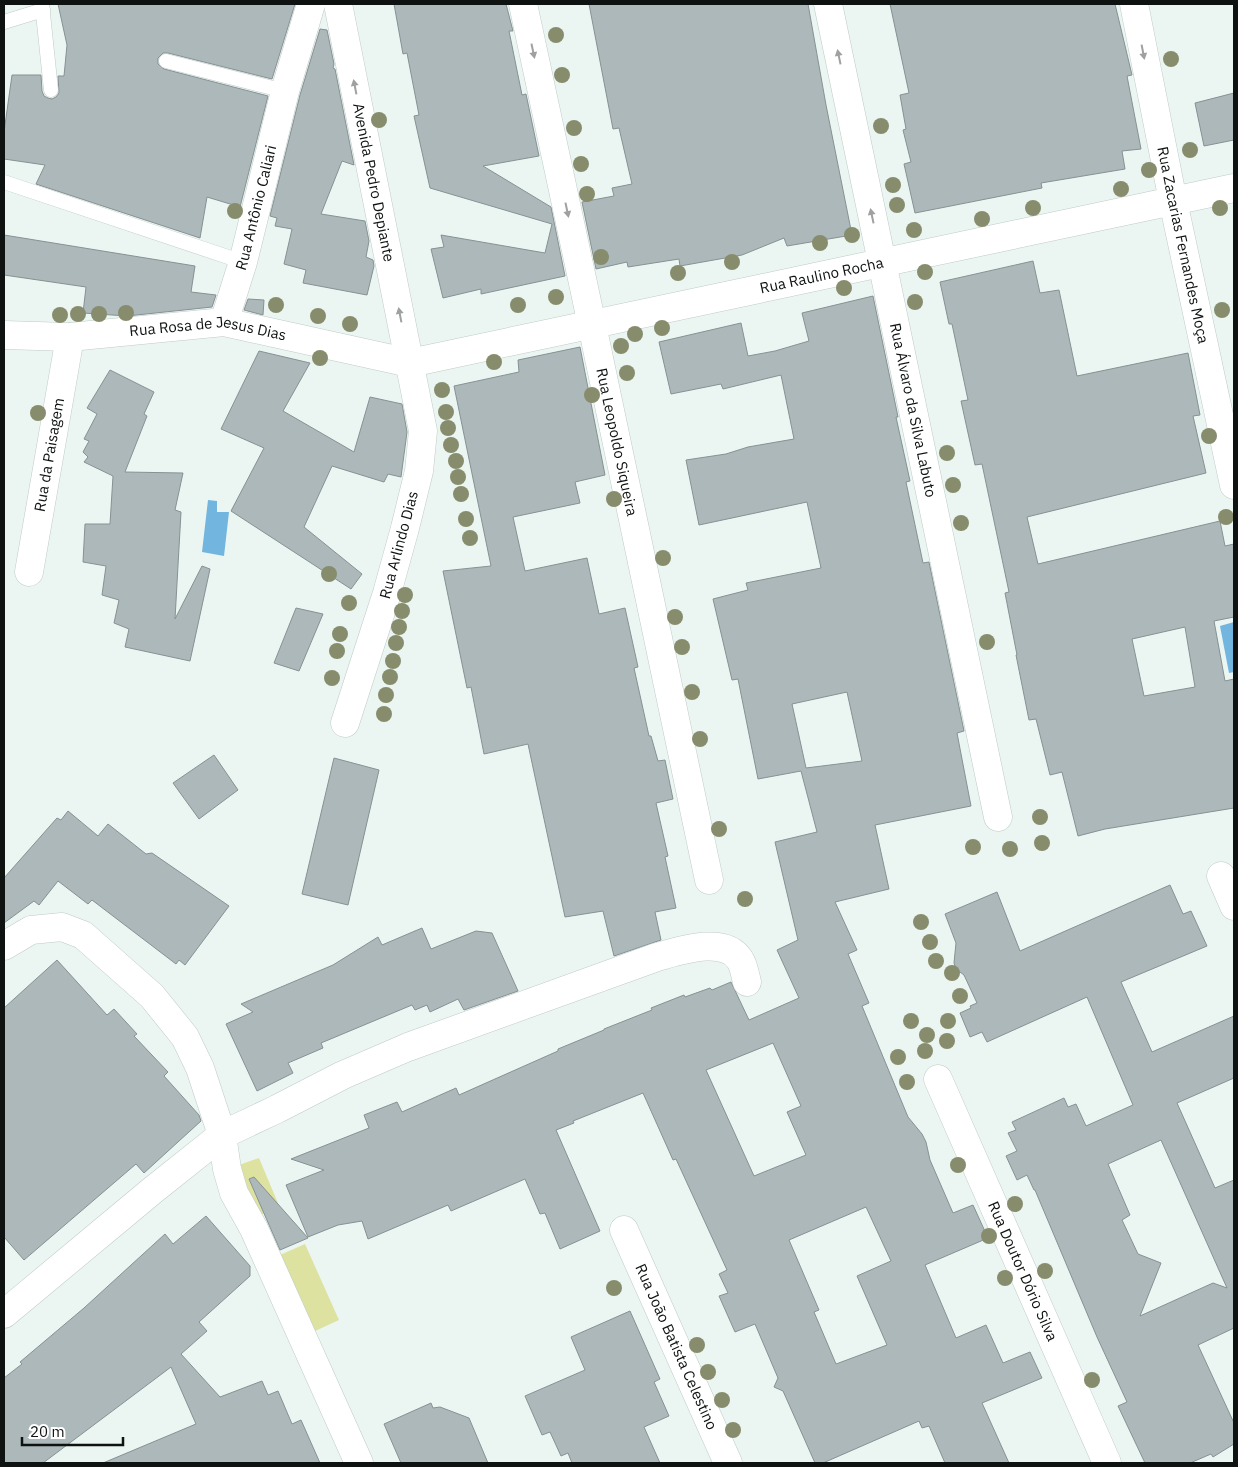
<svg xmlns="http://www.w3.org/2000/svg" width="1238" height="1467" font-family="'IBM Plex Sans',sans-serif">
	<style>
		.green { fill: #dde2a1 }
		.water { fill: #72b5de }
		.building { fill: #acb8ba; stroke: #869193; fill-rule: evenodd }
		.lines { fill: none; stroke-linecap: round; stroke-linejoin: round }
		.lane-casing { stroke: #bfcbc7; stroke-width: 15 }
		.street-casing { stroke: #bfcbc7; stroke-width: 29 }
		.lane { stroke: #fff; stroke-width: 14 }
		.street { stroke: #fff; stroke-width: 28 }
		.tree { fill: #878c6d }
		.oneway { fill: #9fa0a0 }
		.labels { text-anchor: middle; stroke-width: 5; stroke-linejoin: round; paint-order: stroke }
		.street-label { font-size: 15px; fill: #0e1211; stroke: #fff }
	</style>
	<rect width="100%" height="100%" fill="#ebf6f2"/>
	<!-- green -->
	<g class="green">
		<polygon points="259,1158 280,1208 254,1217 233,1167"/>
		<polygon points="305,1244 339,1320 313,1332 280,1255"/>
	</g>
	<!-- water -->
	<g class="water">
		<polygon points="208,500 217,501 217,512 229,512 224,556 202,552"/>
		<polygon points="1234,622 1234,672 1229,673 1220,626"/>
	</g>
	<!-- building -->
	<g class="building">
		<polygon points="58,4 295,4 272,79 168,53 163,53 158,58 158,64 164,69 268,96 240,207 207,197 200,238 36,184 45,165 4,159 4,132 12,75 41,75 42,91 44,96 48,98 52,99 56,97 59,93 58,76 64,76 67,45"/>
		<polygon points="394,4 506,4 513,31 509,31 522,95 526,94 539,156 483,166 551,207 565,276 481,294 481,289 443,298 431,249 444,247 441,235 545,253 552,224 430,188 414,116 419,115 407,53 403,54"/>
		<polygon points="589,4 808,4 826,105 852,235 787,246 784,238 742,255 680,266 679,259 628,267 627,262 596,269 582,202 614,196 612,188 632,184 619,128 613,129"/>
		<polygon points="890,4 1115,4 1132,75 1127,76 1141,149 1122,151 1125,169 1041,183 1042,188 915,213 904,164 911,162 903,130 906,129 900,95 909,93"/>
		<polygon points="320,29 327,30 334,64 333,68 335,69 354,165 342,161 321,214 365,221 369,241 366,257 373,260 374,266 367,295 303,283 306,270 284,264 292,229 275,226 277,218 270,216 300,95"/>
		<polygon points="1234,93 1234,140 1204,146 1195,103"/>
		<polygon points="4,235 195,266 191,292 216,295 212,307 127,316 83,313 86,287 4,275"/>
		<path d="M1033,261L1040,293L1059,290L1077,376L1188,353L1200,415L1193,416L1206,473L1027,517L1038,564L1220,521L1225,546L1234,544V617L1214,621L1225,681L1234,679V808L1105,829L1078,836L1062,772L1050,775L1036,719L1029,720L1016,655H1017L1005,593L1009,592L982,464L975,465L961,401L968,400L952,324H949L940,282ZM1185,627L1195,687L1144,696L1132,639Z"/>
		<path d="M873,296L898,417H896L910,481L906,482L923,563L929,562L964,731L957,733L971,806L875,825L889,889L835,902L857,950L848,954L869,1003L862,1006L908,1117L922,1134L926,1142L930,1160L953,1213L973,1205L988,1238L925,1265L956,1338L986,1325L1003,1363L1030,1352L1042,1378L982,1403L1009,1463H945L929,1426L922,1428L919,1421L823,1463H815L783,1391L774,1387L778,1378L755,1324L735,1332L719,1296L728,1293L719,1274L727,1270L676,1159L673,1160L643,1093L573,1121L574,1123L556,1130L600,1231L560,1249L545,1213L540,1214L525,1179L451,1211L448,1205L368,1239L362,1221L338,1225L308,1237L286,1185L324,1170L291,1159L369,1128L364,1115L397,1102L402,1112L456,1088L459,1095L558,1051V1049L604,1030V1029L652,1010L651,1008L684,995L685,997L710,988L712,990L731,982L749,1020L799,998L777,950L798,940L775,842L817,832L801,771L758,779L738,679L732,680L713,599L748,590L746,583L821,568L807,502L699,525L686,460L726,454L748,447L794,439L781,375L723,389L721,384L671,394L659,342L741,323L748,356L775,351L809,341L802,313ZM847,692L862,761L806,768L792,704ZM773,1043L801,1106L787,1112L806,1155L754,1176L706,1070ZM866,1207L891,1261L857,1276L887,1345L836,1364L814,1312L819,1310L789,1240Z"/>
		<polygon points="248,299 264,300 263,315 244,310"/>
		<polygon points="580,347 605,475 575,482 580,503 513,517 525,571 587,558 599,614 625,608 638,667 634,668 649,736 651,736 658,761 665,760 673,799 656,803 668,856 665,857 676,908 655,912 661,940 614,956 603,911 565,917 528,744 484,754 471,687 467,688 443,571 491,566 454,386 519,372 518,360"/>
		<polygon points="259,351 310,363 283,411 354,452 370,397 402,404 407,432 401,477 388,474 384,482 332,466 304,527 362,574 351,589 231,511 264,448 221,429"/>
		<polygon points="110,370 154,392 144,414 147,416 125,472 183,473 175,510 181,512 175,619 202,566 210,569 190,661 125,647 129,629 114,623 119,600 102,595 106,566 83,562 85,524 110,524 113,476 84,462 88,457 83,452 89,441 84,439 97,414 87,408"/>
		<polygon points="296,608 323,614 299,671 274,663"/>
		<polygon points="214,755 238,790 199,819 173,783"/>
		<polygon points="334,758 379,770 348,905 302,894"/>
		<polygon points="68,811 98,836 108,824 146,854 152,853 229,906 185,965 179,960 176,964 92,900 88,904 58,881 39,905 34,901 4,923 4,878 57,818 61,820"/>
		<path d="M1170,885L1183,914L1191,911L1207,946L1121,982L1152,1052L1234,1016V1078L1177,1103L1215,1188L1234,1180V1328L1198,1345L1234,1423V1444L1213,1457L1211,1454L1190,1463H1145L1118,1406L1127,1402L1097,1337L1035,1190H1034L1027,1175L1017,1180L1006,1156L1017,1151L1008,1133L1016,1130L1012,1122L1064,1098L1068,1107L1076,1104L1086,1126L1133,1105L1087,997L987,1042L982,1032L970,1037L960,1013L971,1008L970,1006L977,1003L964,975L956,969L954,963L956,943L945,914L997,892L1020,951ZM1161,1140L1227,1288L1213,1283L1140,1316L1161,1263L1138,1254L1122,1220L1130,1215L1108,1164Z"/>
		<polygon points="422,928 431,949 476,931 492,933 518,991 464,1010 458,999 430,1012 427,1005 415,1010 412,1005 321,1043 323,1048 288,1063 293,1073 257,1091 226,1024 253,1012 241,1004 333,965 378,937 382,945"/>
		<polygon points="57,960 107,1015 114,1009 137,1034 134,1036 168,1072 164,1076 199,1115 201,1121 144,1173 136,1164 24,1260 4,1237 4,1008"/>
		<polygon points="254,1177 308,1238 280,1250 249,1179"/>
		<polygon points="206,1216 250,1266 250,1276 199,1322 207,1331 181,1354 220,1397 262,1381 268,1395 278,1391 292,1424 301,1420 320,1463 103,1463 196,1424 171,1367 43,1463 4,1463 4,1378 22,1364 20,1362 84,1308 165,1234 173,1244"/>
		<polygon points="630,1311 660,1379 654,1382 669,1416 644,1427 660,1463 572,1463 568,1453 561,1456 550,1432 542,1435 525,1396 585,1370 571,1337"/>
		<polygon points="431,1403 433,1408 440,1407 469,1418 488,1463 401,1463 384,1424"/>
	</g>
	<g class="lines">
		<defs>
			<g id="lane">
				<polyline points="42,4 51,90"/>
				<polyline points="4,22 43,10"/>
				<polyline points="166,61 285,91"/>
				<polyline points="4,182 243,262"/>
			</g>
			<g id="street">
				<path id="s1" d="M338,4L423,431L419,471L405,528L387,593L345,723"/>
				<path id="s2" d="M523,4L592,325L709,880"/>
				<path id="s3" d="M828,4L998,817"/>
				<path id="s4" d="M1134,4L1173,201L1234,485"/>
				<path id="s5" d="M224,322L243,262L285,91L311,4"/>
				<path id="s6" d="M4,335L70,337L224,322L410,363L1234,188"/>
				<path id="s7" d="M29,572L70,337"/>
				<polyline points="1221,876 1234,906"/>
				<polyline points="4,946 31,930 62,927 83,935 152,996 185,1037 200,1068 222,1135 227,1169 234,1193 254,1229 359,1463"/>
				<path id="s8" d="M938,1079L1107,1463"/>
				<path id="s9" d="M624,1230L728,1463"/>
				<path d="M4,1314L153,1190L222,1135L277,1109L343,1075L408,1047L657,957C679,951 725,935 740,960C744,966 745,975 747,982"/>
			</g>
		</defs>
		<!-- lane casing -->
		<use href="#lane" class="lane-casing"/>
		<!-- street casing -->
		<use href="#street" class="street-casing"/>
		<!-- lane -->
		<use href="#lane" class="lane"/>
		<!-- street -->
		<use href="#street" class="street"/>
	</g>
	<!-- trees -->
	<g class="tree">
		<circle cx="556" cy="35" r="8"/>
		<circle cx="1171" cy="59" r="8"/>
		<circle cx="562" cy="75" r="8"/>
		<circle cx="379" cy="120" r="8"/>
		<circle cx="881" cy="126" r="8"/>
		<circle cx="574" cy="128" r="8"/>
		<circle cx="1190" cy="150" r="8"/>
		<circle cx="581" cy="164" r="8"/>
		<circle cx="1149" cy="170" r="8"/>
		<circle cx="893" cy="185" r="8"/>
		<circle cx="1121" cy="189" r="8"/>
		<circle cx="587" cy="194" r="8"/>
		<circle cx="897" cy="205" r="8"/>
		<circle cx="1033" cy="208" r="8"/>
		<circle cx="1220" cy="208" r="8"/>
		<circle cx="235" cy="211" r="8"/>
		<circle cx="982" cy="219" r="8"/>
		<circle cx="914" cy="230" r="8"/>
		<circle cx="852" cy="235" r="8"/>
		<circle cx="820" cy="243" r="8"/>
		<circle cx="601" cy="257" r="8"/>
		<circle cx="732" cy="262" r="8"/>
		<circle cx="925" cy="272" r="8"/>
		<circle cx="678" cy="273" r="8"/>
		<circle cx="844" cy="288" r="8"/>
		<circle cx="556" cy="297" r="8"/>
		<circle cx="915" cy="302" r="8"/>
		<circle cx="276" cy="305" r="8"/>
		<circle cx="518" cy="305" r="8"/>
		<circle cx="1222" cy="310" r="8"/>
		<circle cx="126" cy="313" r="8"/>
		<circle cx="78" cy="314" r="8"/>
		<circle cx="99" cy="314" r="8"/>
		<circle cx="60" cy="315" r="8"/>
		<circle cx="318" cy="316" r="8"/>
		<circle cx="350" cy="324" r="8"/>
		<circle cx="662" cy="328" r="8"/>
		<circle cx="635" cy="334" r="8"/>
		<circle cx="621" cy="346" r="8"/>
		<circle cx="320" cy="358" r="8"/>
		<circle cx="494" cy="362" r="8"/>
		<circle cx="627" cy="373" r="8"/>
		<circle cx="442" cy="390" r="8"/>
		<circle cx="592" cy="395" r="8"/>
		<circle cx="446" cy="412" r="8"/>
		<circle cx="38" cy="413" r="8"/>
		<circle cx="448" cy="428" r="8"/>
		<circle cx="1209" cy="436" r="8"/>
		<circle cx="451" cy="445" r="8"/>
		<circle cx="947" cy="453" r="8"/>
		<circle cx="456" cy="461" r="8"/>
		<circle cx="458" cy="477" r="8"/>
		<circle cx="953" cy="485" r="8"/>
		<circle cx="461" cy="494" r="8"/>
		<circle cx="614" cy="499" r="8"/>
		<circle cx="1226" cy="517" r="8"/>
		<circle cx="466" cy="519" r="8"/>
		<circle cx="961" cy="523" r="8"/>
		<circle cx="470" cy="538" r="8"/>
		<circle cx="663" cy="558" r="8"/>
		<circle cx="329" cy="574" r="8"/>
		<circle cx="405" cy="595" r="8"/>
		<circle cx="349" cy="603" r="8"/>
		<circle cx="402" cy="611" r="8"/>
		<circle cx="675" cy="617" r="8"/>
		<circle cx="399" cy="627" r="8"/>
		<circle cx="340" cy="634" r="8"/>
		<circle cx="987" cy="642" r="8"/>
		<circle cx="396" cy="643" r="8"/>
		<circle cx="682" cy="647" r="8"/>
		<circle cx="337" cy="651" r="8"/>
		<circle cx="393" cy="661" r="8"/>
		<circle cx="390" cy="677" r="8"/>
		<circle cx="332" cy="678" r="8"/>
		<circle cx="692" cy="692" r="8"/>
		<circle cx="386" cy="695" r="8"/>
		<circle cx="384" cy="714" r="8"/>
		<circle cx="700" cy="739" r="8"/>
		<circle cx="1040" cy="817" r="8"/>
		<circle cx="719" cy="829" r="8"/>
		<circle cx="1042" cy="843" r="8"/>
		<circle cx="973" cy="847" r="8"/>
		<circle cx="1010" cy="849" r="8"/>
		<circle cx="745" cy="899" r="8"/>
		<circle cx="921" cy="922" r="8"/>
		<circle cx="930" cy="942" r="8"/>
		<circle cx="936" cy="961" r="8"/>
		<circle cx="952" cy="973" r="8"/>
		<circle cx="960" cy="996" r="8"/>
		<circle cx="911" cy="1021" r="8"/>
		<circle cx="948" cy="1021" r="8"/>
		<circle cx="927" cy="1035" r="8"/>
		<circle cx="947" cy="1041" r="8"/>
		<circle cx="925" cy="1051" r="8"/>
		<circle cx="898" cy="1057" r="8"/>
		<circle cx="907" cy="1082" r="8"/>
		<circle cx="958" cy="1165" r="8"/>
		<circle cx="1015" cy="1204" r="8"/>
		<circle cx="989" cy="1236" r="8"/>
		<circle cx="1045" cy="1271" r="8"/>
		<circle cx="1005" cy="1278" r="8"/>
		<circle cx="614" cy="1288" r="8"/>
		<circle cx="697" cy="1345" r="8"/>
		<circle cx="708" cy="1372" r="8"/>
		<circle cx="1092" cy="1380" r="8"/>
		<circle cx="722" cy="1400" r="8"/>
		<circle cx="733" cy="1430" r="8"/>
	</g>
	<!-- one-way arrows -->
	<defs><path id="oneway-solid" d="M-6-.8H1V-3.2L6.5 0L1 3.2V.8H-6Z" transform="scale(1.25)"/></defs>
	<g class="oneway">
		<use href="#oneway-solid" transform="translate(533 51) rotate(78)"/>
		<use href="#oneway-solid" transform="translate(1143 52) rotate(79)"/>
		<use href="#oneway-solid" transform="translate(839 57) rotate(-102)"/>
		<use href="#oneway-solid" transform="translate(355 87) rotate(-101)"/>
		<use href="#oneway-solid" transform="translate(567 210) rotate(78)"/>
		<use href="#oneway-solid" transform="translate(872 216) rotate(-102)"/>
		<use href="#oneway-solid" transform="translate(400 315) rotate(-101)"/>
	</g>
	<g class="labels">
		<!-- street labels -->
		<g class="street-label">
			<text dy="5" stroke="none"><textPath href="#s1" startOffset="182">Avenida Pedro Depiante</textPath></text>
			<text dy="5" stroke="none"><textPath href="#s5" startOffset="119">Rua Antônio Caliari</textPath></text>
			<text dy="5" stroke="none"><textPath href="#s4" startOffset="246">Rua Zacarias Fernandes Moça</textPath></text>
			<text dy="5" stroke="none"><textPath href="#s6" startOffset="832">Rua Raulino Rocha</textPath></text>
			<text dy="5" stroke="none"><textPath href="#s6" startOffset="205">Rua Rosa de Jesus Dias</textPath></text>
			<text dy="5" stroke="none"><textPath href="#s3" startOffset="415">Rua Álvaro da Silva Labuto</textPath></text>
			<text dy="5" stroke="none"><textPath href="#s2" startOffset="448">Rua Leopoldo Siqueira</textPath></text>
			<text dy="5" stroke="none"><textPath href="#s7" startOffset="119">Rua da Paisagem</textPath></text>
			<text transform="translate(399 545) rotate(-75)" y="5">Rua Arlindo Dias</text>
			<text dy="5" stroke="none"><textPath href="#s8" startOffset="210">Rua Doutor Dório Silva</textPath></text>
			<text dy="5" stroke="none"><textPath href="#s9" startOffset="128">Rua João Batista Celestino</textPath></text>
		</g>
	</g>
	<!-- border -->
	<rect width="1238" height="1467" fill="none" stroke="#0e1211" stroke-width="10"/>
	<!-- scale -->
	<path d="M22 1437v8h101v-8" fill="none" stroke="#0e1211" stroke-width="2.5"/>
	<text x="30" y="1437" font-size="15" fill="#0e1211" stroke="#ffffff" stroke-width="4" paint-order="stroke">20 m</text>
</svg>
